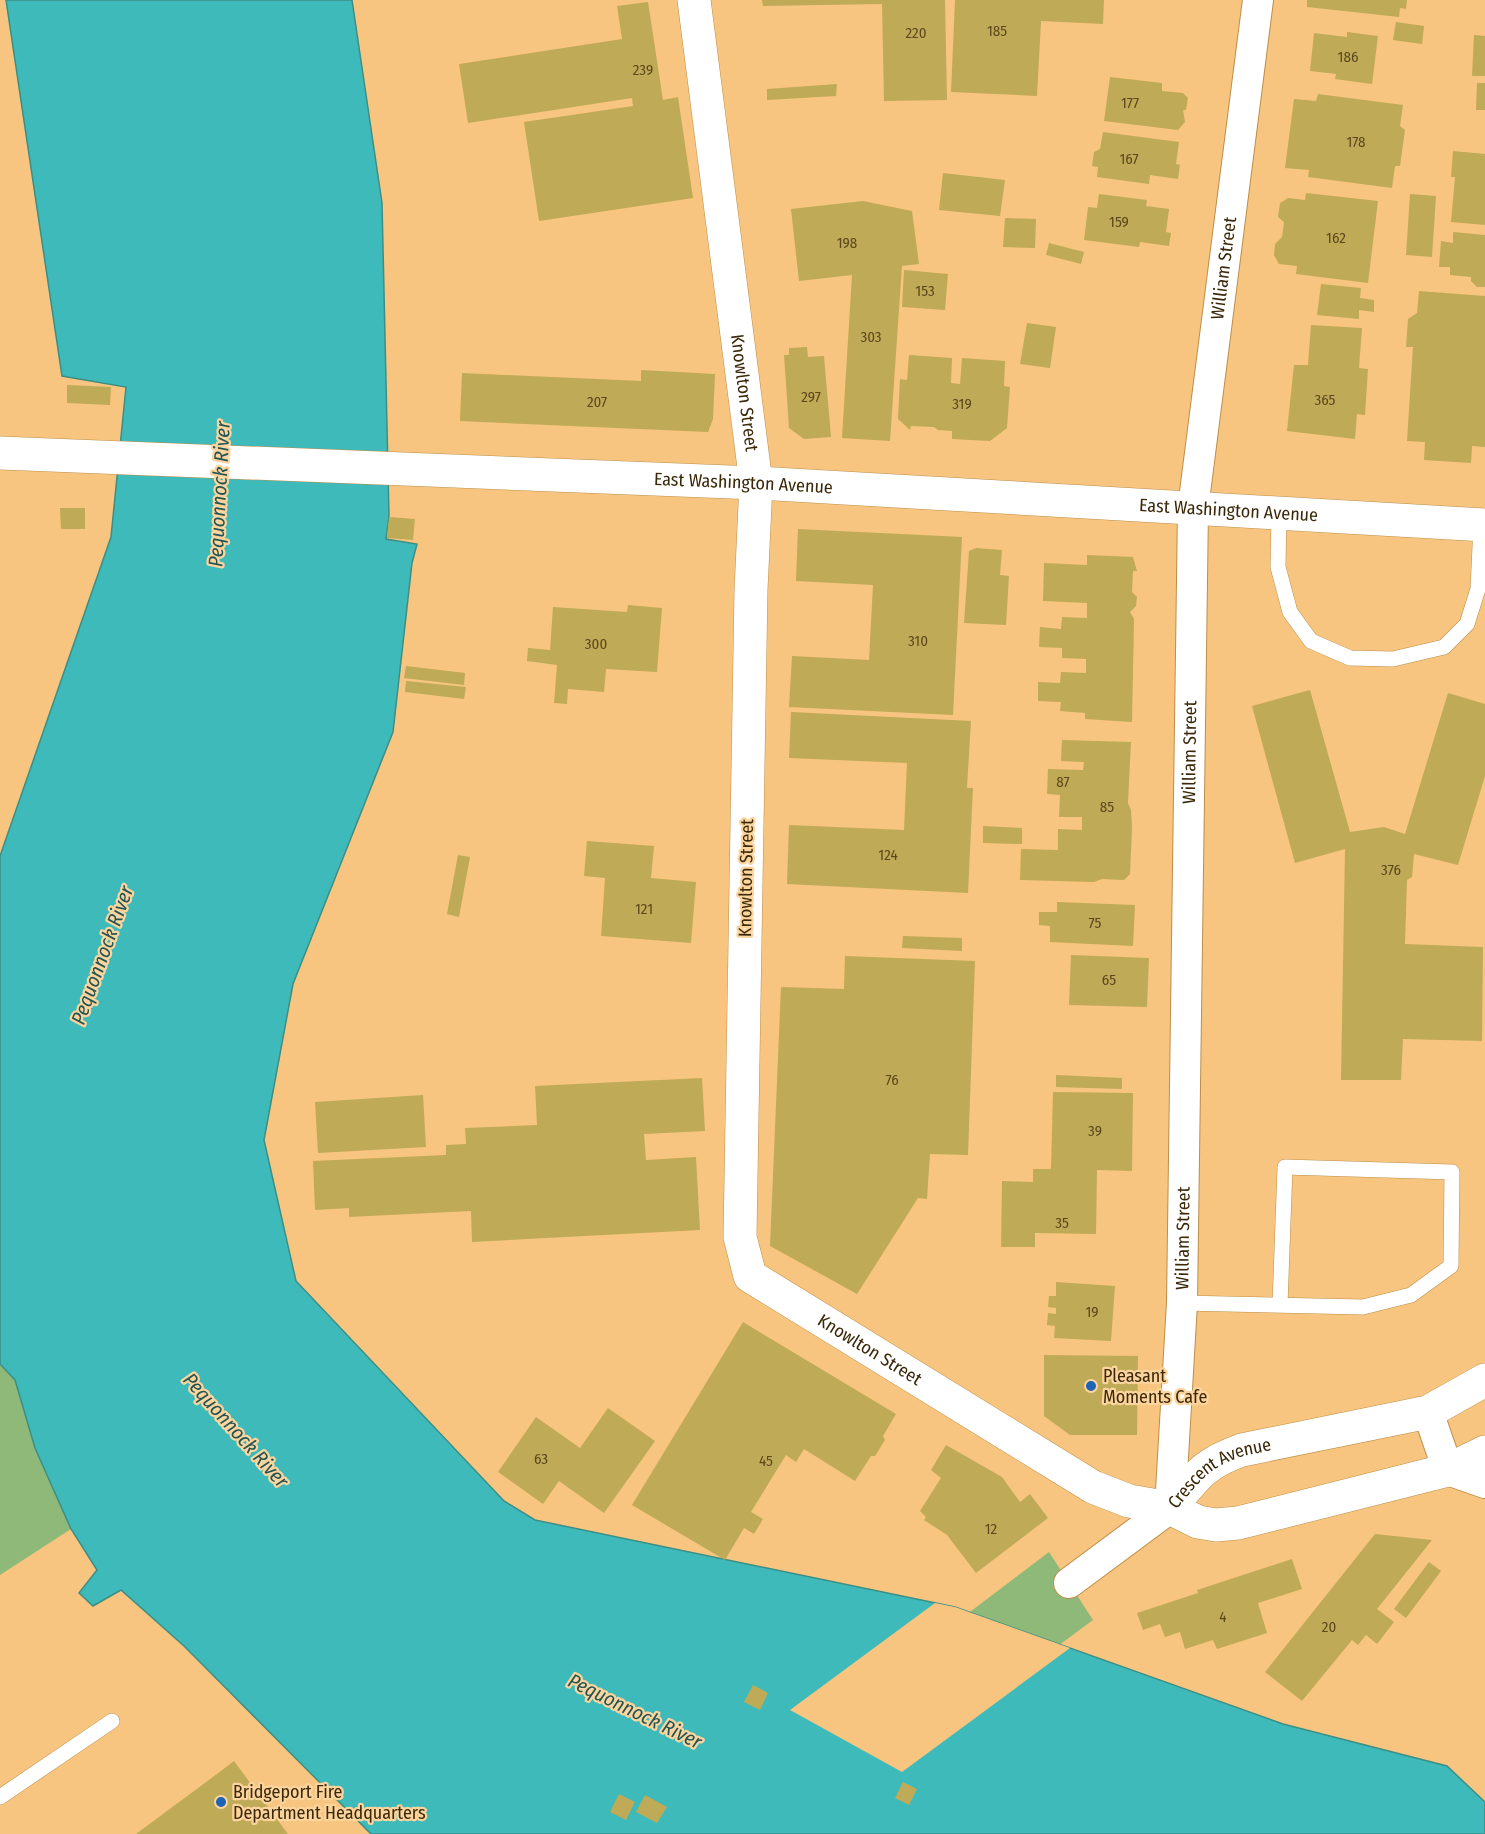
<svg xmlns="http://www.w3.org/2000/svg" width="1485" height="1834" font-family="'Fira Sans Condensed',sans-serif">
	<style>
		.green { fill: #8fb979 }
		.water { fill: #3ebaba; stroke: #3d8e85; stroke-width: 1.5 }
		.pier { fill: #f7c57f }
		.building { fill: #bfaa57 }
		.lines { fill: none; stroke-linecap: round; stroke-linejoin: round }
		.service-casing { stroke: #bd8e48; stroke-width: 16 }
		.minor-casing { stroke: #bd8e48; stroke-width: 32 }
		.secondary-casing { stroke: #bd8e48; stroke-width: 34 }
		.service { stroke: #fff; stroke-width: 15 }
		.minor { stroke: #fff; stroke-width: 30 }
		.secondary { stroke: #fff; stroke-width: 33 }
		.poi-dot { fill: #1e63b4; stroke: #fcd49d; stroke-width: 2 }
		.labels { text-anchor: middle; stroke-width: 4.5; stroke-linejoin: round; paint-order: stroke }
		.number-label { font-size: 15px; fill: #5c481c }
		.street-label { font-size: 18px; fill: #3b2809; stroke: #fcd49d }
		.poi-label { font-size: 18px; fill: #3b2809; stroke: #fcd49d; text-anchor: start }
		.water-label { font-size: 20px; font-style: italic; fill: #215454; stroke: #fcd49d }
	</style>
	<rect width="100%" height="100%" fill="#f7c57f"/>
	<!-- green -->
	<g class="green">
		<polygon points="0,1364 15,1380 35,1448 71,1529 0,1575"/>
		<polygon points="1049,1552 1093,1620 897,1765 818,1727"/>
	</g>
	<!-- water -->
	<polygon class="water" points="6,0 352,0 382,203 389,515 386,539 417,544 412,563 393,732 293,984 264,1140 296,1281 504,1501 535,1520 955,1607 1283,1724 1447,1766 1485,1802 1485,1834 371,1834 184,1646 121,1590 93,1606 79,1593 97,1570 71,1529 35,1448 15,1380 0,1364 0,856 111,537 126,387 62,376"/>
	<!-- pier -->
	<polygon class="pier" points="935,1603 955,1607 1070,1648 902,1772 790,1710"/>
	<!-- building -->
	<g class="building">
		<polygon points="762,0 945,0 947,100 884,101 882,4 763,6"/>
		<polygon points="955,0 1104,0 1103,24 1041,21 1037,96 951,92"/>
		<polygon points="1307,0 1407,0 1406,9 1400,8 1399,17 1307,7"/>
		<polygon points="648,2 663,100 678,97 693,198 539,221 524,122 633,106 632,98 468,123 459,64 622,39 617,6"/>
		<polygon points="1396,22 1424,26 1422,44 1393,40"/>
		<polygon points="1347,32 1378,36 1372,84 1335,79 1336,74 1310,71 1314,33 1347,37"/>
		<polygon points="1474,35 1485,36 1485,76 1472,76"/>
		<polygon points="1110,77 1162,83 1162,91 1183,93 1188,98 1186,110 1183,110 1185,122 1178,130 1104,121"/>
		<polygon points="1477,83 1485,83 1485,110 1476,110"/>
		<polygon points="837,84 836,96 767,100 767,89"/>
		<polygon points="1318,94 1403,105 1400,126 1405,130 1400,166 1395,166 1392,188 1308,177 1309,170 1285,168 1294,99 1316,101"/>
		<polygon points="1103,132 1179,142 1176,164 1180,165 1178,179 1150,175 1149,184 1097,177 1098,167 1092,166 1094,152 1100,149"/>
		<polygon points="1453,151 1485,154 1485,225 1451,222 1455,177 1451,177"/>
		<polygon points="943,173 1005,180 1000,216 939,210"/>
		<polygon points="1306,193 1378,201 1368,283 1296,274 1297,266 1279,264 1274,255 1275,244 1282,237 1284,222 1278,217 1280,203 1288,198 1305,200"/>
		<polygon points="1099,194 1147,200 1146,206 1169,209 1166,232 1171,233 1169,246 1140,242 1139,247 1084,240 1088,207 1097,208"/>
		<polygon points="1410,194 1436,196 1432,257 1406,255"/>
		<polygon points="863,201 912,211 919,264 902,266 890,441 842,438 852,275 799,281 791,209"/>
		<polygon points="1005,218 1036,219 1035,248 1003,247"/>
		<polygon points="1453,232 1485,235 1485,287 1477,287 1471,281 1471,277 1450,275 1450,267 1439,267 1441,241 1453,243"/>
		<polygon points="1049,243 1084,252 1081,264 1046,255"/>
		<polygon points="904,270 948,274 945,310 902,307"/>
		<polygon points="1321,284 1361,288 1360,298 1374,300 1374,312 1359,310 1359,319 1317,315"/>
		<polygon points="1419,291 1485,296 1485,447 1472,446 1471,463 1424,460 1425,442 1407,441 1413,347 1406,347 1408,319 1417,313"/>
		<polygon points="1027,323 1056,327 1050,368 1020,364"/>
		<polygon points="1311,325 1362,328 1359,368 1368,369 1365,415 1357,414 1355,439 1287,431 1294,365 1308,365"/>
		<polygon points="807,347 808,357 824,356 831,437 804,439 789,428 784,355 789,355 789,348"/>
		<polygon points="909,355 952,358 951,383 960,384 962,358 1005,361 1004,386 1010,387 1007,428 990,441 952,439 952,431 938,430 934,427 911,426 910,430 898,419 900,379 907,380"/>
		<polygon points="641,370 715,374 713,419 708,432 460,421 462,373 641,381"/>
		<polygon points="67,385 111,387 110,405 67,403"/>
		<polygon points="60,508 85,508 85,529 61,529"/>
		<polygon points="389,517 415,519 413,540 387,538"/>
		<polygon points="798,529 962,537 953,715 789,707 792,656 869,660 873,585 796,581"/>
		<polygon points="976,548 1002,550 1000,575 1009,576 1006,625 964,623 969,551"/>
		<polygon points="1087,555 1133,557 1137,571 1133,571 1132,592 1137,597 1136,606 1130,612 1134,619 1132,722 1085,719 1085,713 1060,711 1061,702 1038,701 1038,682 1060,683 1061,672 1086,673 1086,659 1062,658 1062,648 1039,647 1040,627 1061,629 1062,617 1087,618 1087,603 1043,601 1044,563 1087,565"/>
		<polygon points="628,605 662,608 657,672 606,669 604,692 568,689 567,704 554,703 557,665 527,661 528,648 550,650 553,607 627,612"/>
		<polygon points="406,666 465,673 464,685 404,678"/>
		<polygon points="406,681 466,687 464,699 405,692"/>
		<polygon points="1310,690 1350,832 1384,827 1405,834 1448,693 1485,704 1485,776 1458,865 1414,854 1412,877 1407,880 1405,944 1483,947 1482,1041 1403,1039 1401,1080 1341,1080 1345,849 1295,863 1252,706"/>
		<polygon points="791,712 971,721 967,788 973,788 968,893 787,884 789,825 904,830 907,763 789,758"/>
		<polygon points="1062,740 1131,742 1128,803 1131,810 1132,828 1130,874 1124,880 1102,879 1094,882 1020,880 1021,849 1058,850 1058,829 1082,830 1082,817 1059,817 1060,795 1047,794 1048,769 1083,770 1084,762 1061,761"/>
		<polygon points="983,826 1022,828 1022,844 983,843"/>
		<polygon points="587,841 654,846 651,878 696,882 691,943 601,936 605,878 584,876"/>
		<polygon points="458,855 470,857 459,917 447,914"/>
		<polygon points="1057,902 1135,905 1133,946 1050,942 1050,926 1039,925 1039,912 1057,912"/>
		<polygon points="903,936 962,938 962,951 902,948"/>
		<polygon points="1071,955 1149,958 1147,1007 1069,1005"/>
		<polygon points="845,956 975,961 968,1155 930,1154 927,1199 918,1198 857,1294 770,1246 781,987 844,989"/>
		<polygon points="1056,1075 1122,1078 1122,1089 1056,1087"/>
		<polygon points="702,1078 705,1131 644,1134 646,1160 696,1157 700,1230 472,1242 471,1211 349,1217 349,1208 315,1210 313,1161 446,1155 446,1145 466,1144 465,1128 537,1125 535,1086"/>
		<polygon points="1053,1092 1133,1093 1132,1171 1097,1170 1096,1234 1035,1233 1035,1247 1001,1247 1002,1181 1033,1182 1033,1169 1051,1169"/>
		<polygon points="423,1095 426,1147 318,1153 315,1102"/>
		<polygon points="1056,1282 1115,1286 1111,1341 1054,1338 1055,1326 1047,1325 1048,1313 1056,1314 1056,1308 1048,1307 1049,1296 1056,1296"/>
		<polygon points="743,1322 896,1414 883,1436 885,1440 875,1456 871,1456 855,1481 804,1449 796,1462 786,1455 751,1512 763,1519 754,1534 744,1528 725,1560 632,1505"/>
		<polygon points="1044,1355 1138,1356 1137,1435 1070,1435 1044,1416"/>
		<polygon points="608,1408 655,1441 604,1513 559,1481 543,1504 498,1472 536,1417 580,1448"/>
		<polygon points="946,1445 1002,1477 1020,1502 1030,1494 1048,1518 976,1573 947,1535 924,1520 926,1517 920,1511 941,1478 931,1470"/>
		<polygon points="1375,1534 1432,1540 1377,1609 1394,1622 1377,1644 1366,1635 1358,1645 1352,1640 1302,1701 1265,1672"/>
		<polygon points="1292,1559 1302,1589 1258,1603 1267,1633 1217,1649 1213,1640 1185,1649 1180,1632 1165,1637 1160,1624 1143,1630 1137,1613 1198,1593 1197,1590"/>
		<polygon points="1429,1562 1441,1571 1406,1618 1394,1609"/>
		<polygon points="753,1685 768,1693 760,1710 744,1702"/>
		<polygon points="234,1761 288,1834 136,1834 221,1771"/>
		<polygon points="903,1782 917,1789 909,1805 895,1798"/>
		<polygon points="619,1794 635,1802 626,1820 610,1812"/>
		<polygon points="645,1795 667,1807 657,1823 636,1812"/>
	</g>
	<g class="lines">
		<defs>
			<g id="service">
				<polyline points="1279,513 1278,567 1290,612 1311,641 1350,658 1393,659 1444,647 1467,624 1478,589 1481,525"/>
				<polyline points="1182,1303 1363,1307 1411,1295 1451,1266 1452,1172 1285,1167 1280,1305"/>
				<polyline points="0,1797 112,1721"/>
			</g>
			<g id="minor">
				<polyline points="1428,1412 1448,1470 1485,1483"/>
				<path id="s1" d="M1069,1583L1170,1508L1182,1303L1193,508L1258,0"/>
			</g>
			<g id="secondary">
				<path id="s2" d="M694,0L756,483L751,590L740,1237L750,1276L1093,1487L1129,1501L1170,1508L1198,1522L1216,1525L1238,1523L1448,1470L1485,1452"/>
				<path id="s3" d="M0,453L756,483L1485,525"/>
				<path id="s4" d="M1170,1508C1196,1477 1202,1464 1242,1450L1428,1412L1485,1380"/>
			</g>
		</defs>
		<!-- service casing -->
		<use href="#service" class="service-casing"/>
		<!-- minor casing -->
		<use href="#minor" class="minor-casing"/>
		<!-- secondary casing -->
		<use href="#secondary" class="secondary-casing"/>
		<!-- service -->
		<use href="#service" class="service"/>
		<!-- minor -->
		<use href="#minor" class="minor"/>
		<!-- secondary -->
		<use href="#secondary" class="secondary"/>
	</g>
	<!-- markers -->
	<g class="poi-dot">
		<circle cx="1091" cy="1386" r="6"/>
		<circle cx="221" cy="1802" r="6"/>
	</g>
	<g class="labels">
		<!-- number labels -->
		<g class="number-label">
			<text x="997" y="36">185</text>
			<text x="916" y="38">220</text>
			<text x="1348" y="62">186</text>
			<text x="643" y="75">239</text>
			<text x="1130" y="108">177</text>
			<text x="1356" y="147">178</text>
			<text x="1129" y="164">167</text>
			<text x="1119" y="227">159</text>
			<text x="1336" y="243">162</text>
			<text x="847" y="248">198</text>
			<text x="925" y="296">153</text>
			<text x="871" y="342">303</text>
			<text x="811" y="402">297</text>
			<text x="1325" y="405">365</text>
			<text x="597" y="407">207</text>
			<text x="962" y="409">319</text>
			<text x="918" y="646">310</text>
			<text x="596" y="649">300</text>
			<text x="1063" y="787">87</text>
			<text x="1107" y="812">85</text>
			<text x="888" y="860">124</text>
			<text x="1391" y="875">376</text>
			<text x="644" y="914">121</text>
			<text x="1095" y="928">75</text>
			<text x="1109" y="985">65</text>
			<text x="892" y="1085">76</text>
			<text x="1095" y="1136">39</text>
			<text x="1062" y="1228">35</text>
			<text x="1092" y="1317">19</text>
			<text x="541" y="1464">63</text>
			<text x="766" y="1466">45</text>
			<text x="991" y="1534">12</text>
			<text x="1223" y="1622">4</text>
			<text x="1329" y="1632">20</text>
		</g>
		<!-- street labels -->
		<g class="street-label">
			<text dy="6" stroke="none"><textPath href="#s1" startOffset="1368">William Street</textPath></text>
			<text dy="6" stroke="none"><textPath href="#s2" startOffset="396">Knowlton Street</textPath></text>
			<text dy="6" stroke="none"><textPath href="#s3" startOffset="744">East Washington Avenue</textPath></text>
			<text dy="6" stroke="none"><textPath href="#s3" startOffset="1230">East Washington Avenue</textPath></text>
			<text dy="6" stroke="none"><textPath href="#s1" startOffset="882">William Street</textPath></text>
			<text transform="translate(746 878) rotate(-89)" y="6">Knowlton Street</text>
			<text dy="6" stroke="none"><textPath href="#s1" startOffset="396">William Street</textPath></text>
			<text dy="6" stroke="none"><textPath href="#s2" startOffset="1422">Knowlton Street</textPath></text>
			<text dy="6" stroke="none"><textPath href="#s4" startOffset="63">Crescent Avenue</textPath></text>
		</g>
		<!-- poi labels -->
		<g class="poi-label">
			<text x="1103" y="1382">Pleasant<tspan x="1103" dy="21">Moments Cafe</tspan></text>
			<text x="233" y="1798">Bridgeport Fire<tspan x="233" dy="21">Department Headquarters</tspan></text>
		</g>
		<!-- water labels -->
		<g class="water-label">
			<text transform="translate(219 494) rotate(-87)" y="7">Pequonnock River</text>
			<text transform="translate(102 955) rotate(-70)" y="7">Pequonnock River</text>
			<text transform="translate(236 1430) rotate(48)" y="7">Pequonnock River</text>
			<text transform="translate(635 1711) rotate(26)" y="7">Pequonnock River</text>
		</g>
	</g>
</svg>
